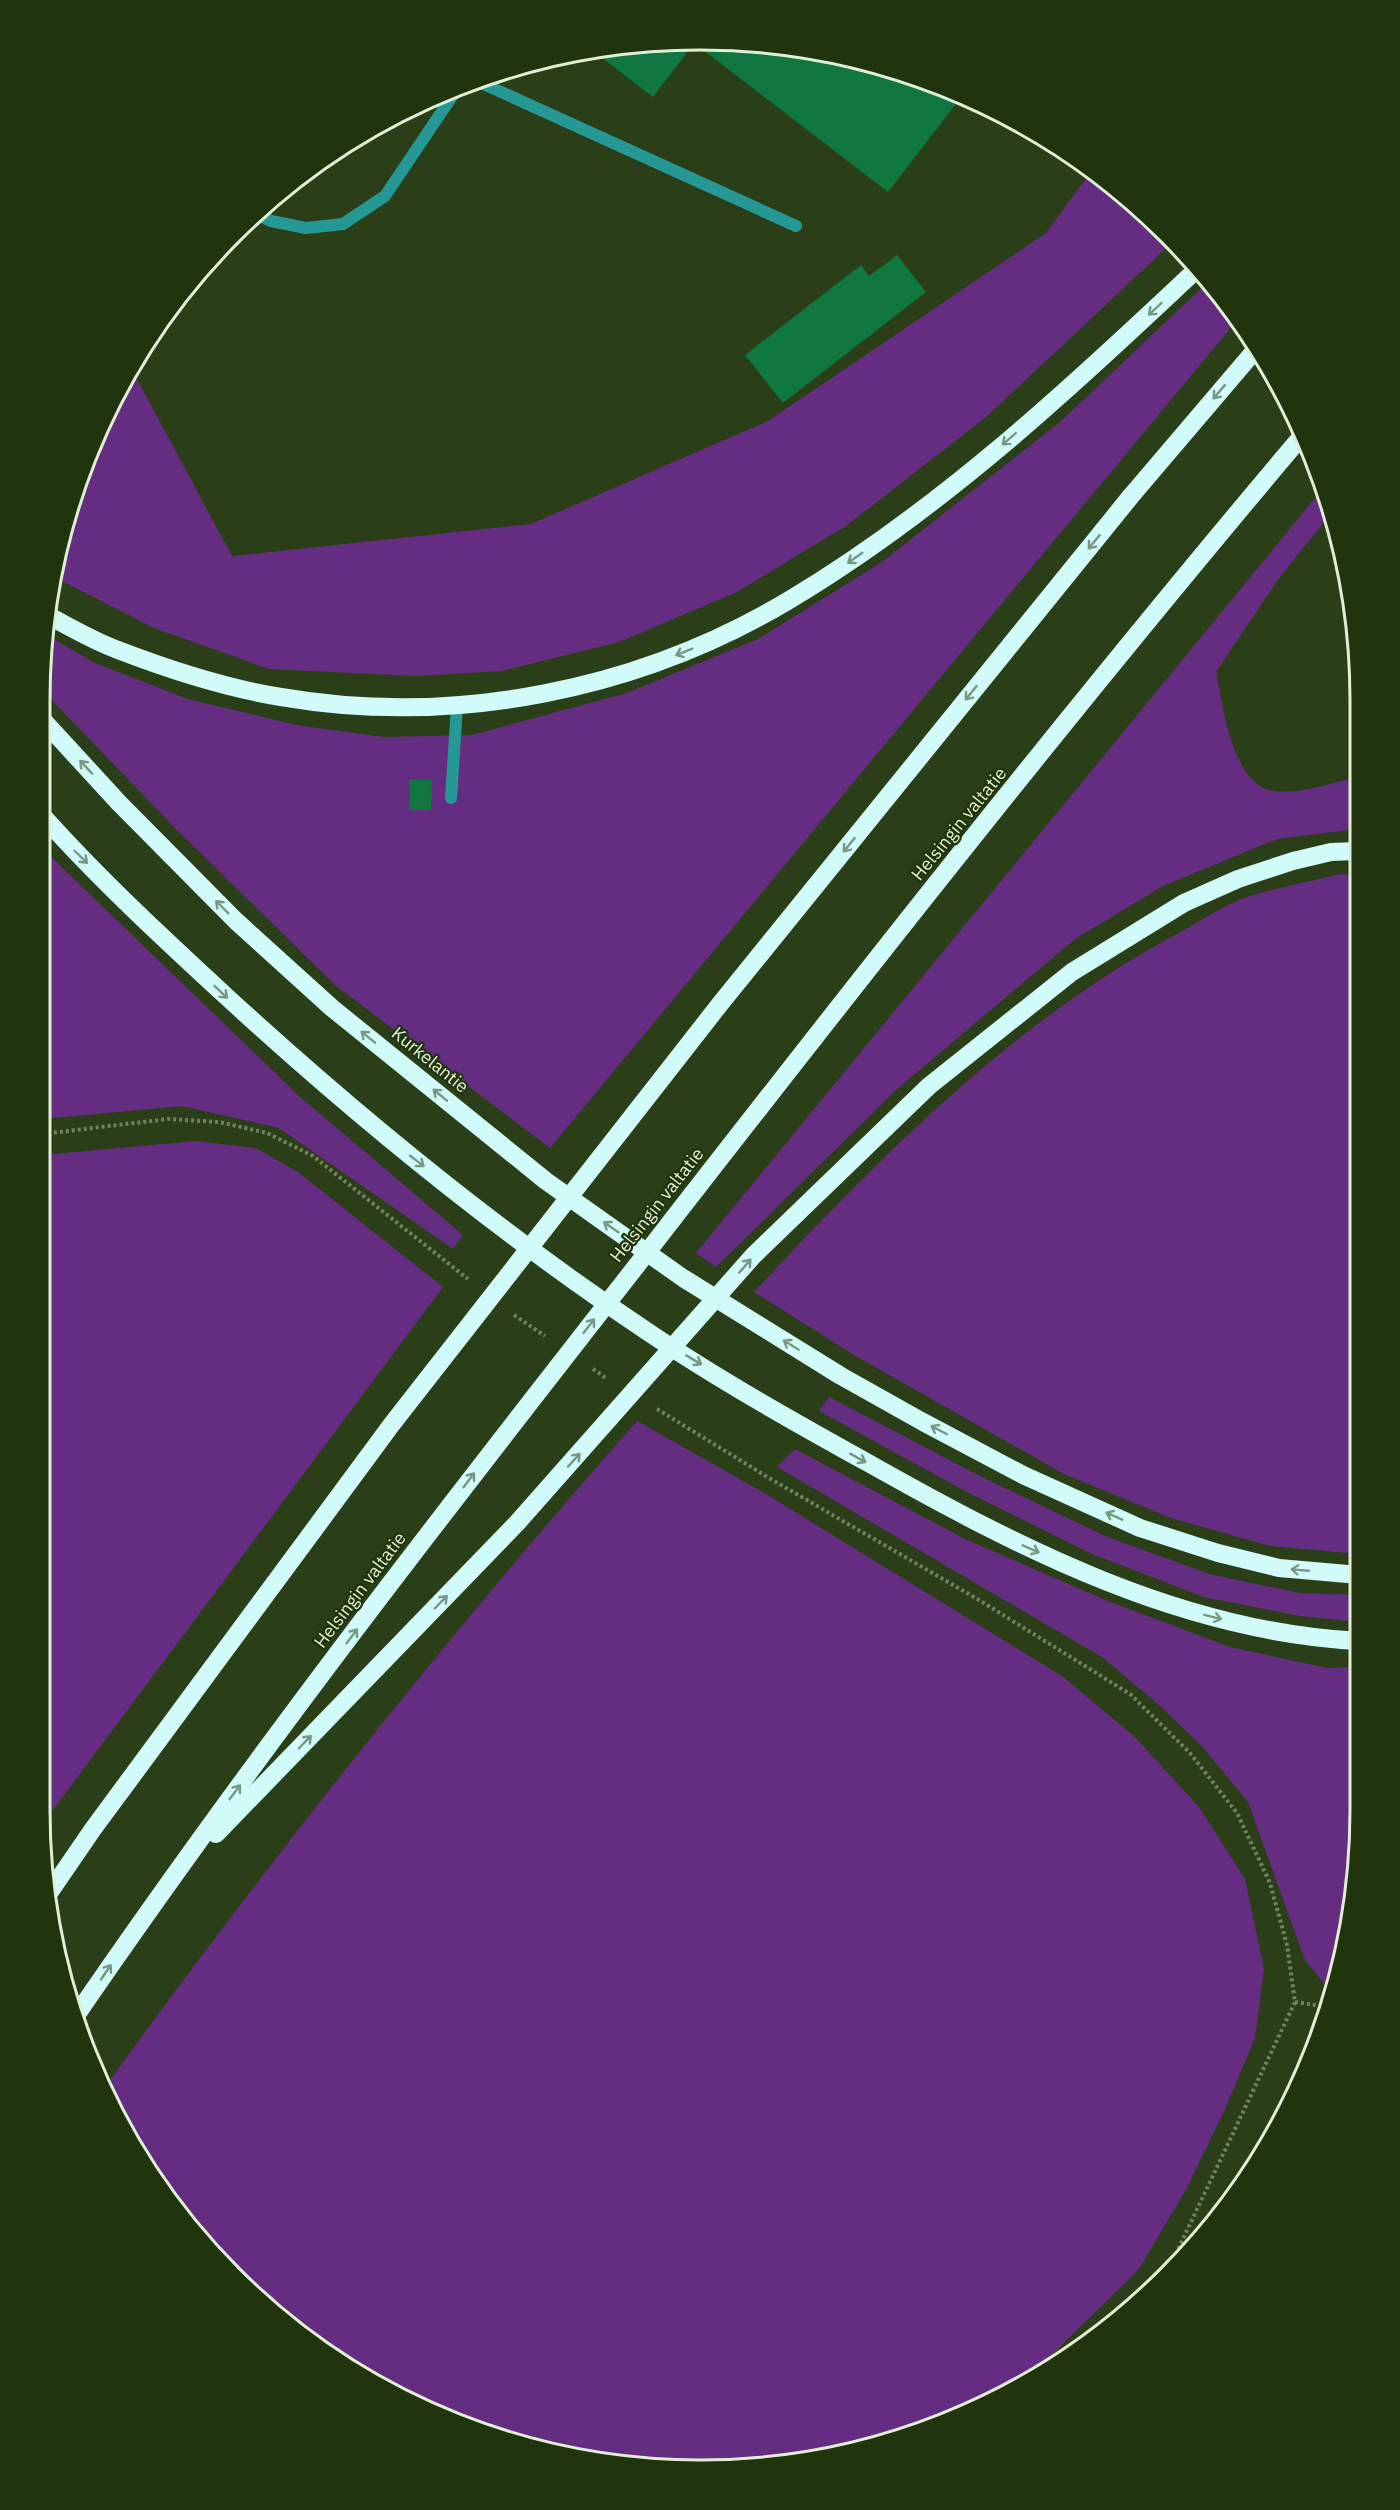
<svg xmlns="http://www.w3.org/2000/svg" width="1400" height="2510" font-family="'IBM Plex Sans',sans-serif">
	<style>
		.green { fill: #652d81 }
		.building { fill: #0f773f }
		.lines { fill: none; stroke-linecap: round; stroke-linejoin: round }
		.path { stroke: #708260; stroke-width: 4; stroke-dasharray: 3 3; stroke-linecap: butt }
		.lane { stroke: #259895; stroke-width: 12 }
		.highway { stroke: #d1fbf9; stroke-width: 18 }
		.oneway { stroke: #789883 }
		.labels { text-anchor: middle; stroke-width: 4.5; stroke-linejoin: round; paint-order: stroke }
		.street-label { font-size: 18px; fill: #e1efd7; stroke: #20350d }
		.rim { fill: none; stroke: #e1efd7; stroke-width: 3 }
	</style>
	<rect width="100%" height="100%" fill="#2a3f17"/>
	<!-- green -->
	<g class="green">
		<polygon points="1090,173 1167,232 1174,241 986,417 846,526 737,592 619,642 502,671 417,676 269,669 154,628 54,577 62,529 130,366 232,556 531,524 768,421 1046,233"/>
		<polygon points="1208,282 1238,319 550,1148 335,985 178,831 41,689 40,657 44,633 95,663 188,699 296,725 384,737 472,735 627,693 758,639 882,562 1060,422"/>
		<path d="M1325,486L1332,512L1279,578L1216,672C1223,705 1232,786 1274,791C1301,794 1330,784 1356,777V829L1277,839L1163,886L1075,939L896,1090L716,1267L696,1253Z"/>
		<polygon points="1351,597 1355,614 1356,675 1349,663"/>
		<polygon points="41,847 299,1096 463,1235 453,1249 279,1128 182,1106 42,1119"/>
		<path d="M1340,874L1356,875L1359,1554L1270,1546L1171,1518L1064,1474L854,1355L754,1292C878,1159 1013,1022 1175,935C1196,924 1217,909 1239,900C1267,889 1310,882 1340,874Z"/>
		<polygon points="196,1141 256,1148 298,1172 443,1287 44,1822 42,1155"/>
		<polygon points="829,1397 980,1476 1105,1536 1209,1574 1300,1593 1359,1595 1359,1622 1300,1616 1204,1597 1092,1554 967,1492 819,1411"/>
		<path d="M637,1421L761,1491L1062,1676L1135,1737L1199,1807L1245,1879L1264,1969L1255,2038L1225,2109L1188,2186L1139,2269L1017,2389L953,2421L829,2458L743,2470L614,2465L529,2448L408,2403L332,2359L233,2278L175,2212L107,2103L102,2091C270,1859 448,1635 637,1421Z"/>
		<polygon points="795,1449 965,1539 1110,1602 1230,1647 1327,1668 1359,1667 1360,1853 1332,1993 1305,1960 1248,1802 1202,1746 1159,1705 1102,1657 777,1467"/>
	</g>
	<!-- building -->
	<g class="building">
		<polygon points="657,40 787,45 913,74 962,96 888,192 694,43 653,97 593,51"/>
		<polygon points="897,255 926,292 783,403 745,355 861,265 869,276"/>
		<polygon points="410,779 432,780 431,810 409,810"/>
	</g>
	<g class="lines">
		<!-- path -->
		<g class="path">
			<polyline points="42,1134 168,1119 219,1122 267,1133 313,1156 468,1279"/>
			<polyline points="514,1315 545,1336"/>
			<polyline points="593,1369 607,1379"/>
			<polyline points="657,1409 769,1478 979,1600 1130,1694 1190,1753 1237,1813 1270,1883 1287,1945 1295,2002 1165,2277"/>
			<polyline points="1295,2002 1329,2007"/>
		</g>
		<!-- lane -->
		<g class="lane">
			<polyline points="477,81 796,226"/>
			<polyline points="256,214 271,221 306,228 343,224 385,196 457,89"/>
			<polyline points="451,798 457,706"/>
		</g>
		<!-- highway -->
		<g class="highway">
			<path d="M47,615C70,627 93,641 118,650C170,670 225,688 281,697C455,727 640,690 791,599C941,509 1071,388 1197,269"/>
			<polyline points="41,718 119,803 236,921 332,1008 546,1181 683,1278 841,1376 923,1422 1023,1475 1140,1528 1218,1553 1279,1568 1359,1575"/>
			<path d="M41,814C99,879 164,939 228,998C361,1120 501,1234 651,1334C721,1381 796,1423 870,1464C1021,1549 1182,1632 1359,1641"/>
			<polyline points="216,1834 517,1523 753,1256 929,1086 1072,972 1184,903 1238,879 1293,861 1331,852 1356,851"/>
			<polyline points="45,1899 93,1829 392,1424 720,1004 1131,496 1257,348"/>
			<path d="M73,2020C255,1754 454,1499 652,1246C864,973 1078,701 1301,437"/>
		</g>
	</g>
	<!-- one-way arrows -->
	<defs><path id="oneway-shaft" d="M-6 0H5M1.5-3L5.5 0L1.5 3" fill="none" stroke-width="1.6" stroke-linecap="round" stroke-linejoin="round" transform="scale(1.5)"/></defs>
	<g class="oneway">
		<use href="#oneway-shaft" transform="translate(1155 309) rotate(137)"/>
		<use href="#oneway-shaft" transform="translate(1219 392) rotate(130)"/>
		<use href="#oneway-shaft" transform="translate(1009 439) rotate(139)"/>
		<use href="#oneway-shaft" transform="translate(1094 542) rotate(129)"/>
		<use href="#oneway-shaft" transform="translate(855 558) rotate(145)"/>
		<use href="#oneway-shaft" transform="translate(684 652) rotate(158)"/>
		<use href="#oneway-shaft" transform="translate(971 693) rotate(129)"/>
		<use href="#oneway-shaft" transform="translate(86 767) rotate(-133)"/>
		<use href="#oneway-shaft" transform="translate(849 845) rotate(129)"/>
		<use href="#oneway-shaft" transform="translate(81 857) rotate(44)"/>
		<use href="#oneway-shaft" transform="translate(222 907) rotate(-135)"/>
		<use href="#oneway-shaft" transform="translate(221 992) rotate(43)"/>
		<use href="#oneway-shaft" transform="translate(368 1037) rotate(-141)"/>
		<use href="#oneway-shaft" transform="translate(440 1095) rotate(-141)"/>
		<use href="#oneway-shaft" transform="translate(417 1161) rotate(38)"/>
		<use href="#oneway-shaft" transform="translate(611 1227) rotate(-145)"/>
		<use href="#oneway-shaft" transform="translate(745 1266) rotate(-49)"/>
		<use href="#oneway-shaft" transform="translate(589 1326) rotate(-52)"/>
		<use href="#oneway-shaft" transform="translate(791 1345) rotate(-148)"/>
		<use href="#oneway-shaft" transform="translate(694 1360) rotate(31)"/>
		<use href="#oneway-shaft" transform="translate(939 1430) rotate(-152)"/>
		<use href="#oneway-shaft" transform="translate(858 1458) rotate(29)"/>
		<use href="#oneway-shaft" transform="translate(574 1460) rotate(-48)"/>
		<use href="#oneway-shaft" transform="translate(469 1480) rotate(-53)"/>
		<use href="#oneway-shaft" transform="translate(1114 1516) rotate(-156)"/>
		<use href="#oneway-shaft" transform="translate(1031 1549) rotate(24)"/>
		<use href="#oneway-shaft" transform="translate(1300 1570) rotate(-175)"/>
		<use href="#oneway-shaft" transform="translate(441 1602) rotate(-46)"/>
		<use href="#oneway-shaft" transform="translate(1213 1617) rotate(14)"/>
		<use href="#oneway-shaft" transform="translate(352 1636) rotate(-53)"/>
		<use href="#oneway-shaft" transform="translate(305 1742) rotate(-46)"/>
		<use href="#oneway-shaft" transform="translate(235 1792) rotate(-53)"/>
		<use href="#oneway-shaft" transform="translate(106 1972) rotate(-56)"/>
	</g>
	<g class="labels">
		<!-- street labels -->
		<g class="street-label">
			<text transform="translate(959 824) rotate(-51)" y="6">Helsingin valtatie</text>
			<text transform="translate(430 1060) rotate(39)" y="6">Kurkelantie</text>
			<text transform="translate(657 1205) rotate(-52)" y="6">Helsingin valtatie</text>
			<text transform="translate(360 1590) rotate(-53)" y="6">Helsingin valtatie</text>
		</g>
	</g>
	<!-- crop -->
	<path d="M0 0H1400V2510H0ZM700 50H700A650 650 0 0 1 1350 700V1810A650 650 0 0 1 700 2460H700A650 650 0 0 1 50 1810V700A650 650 0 0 1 700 50Z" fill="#20350d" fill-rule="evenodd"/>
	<path class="rim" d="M700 50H700A650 650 0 0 1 1350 700V1810A650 650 0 0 1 700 2460H700A650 650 0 0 1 50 1810V700A650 650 0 0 1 700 50Z"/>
</svg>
